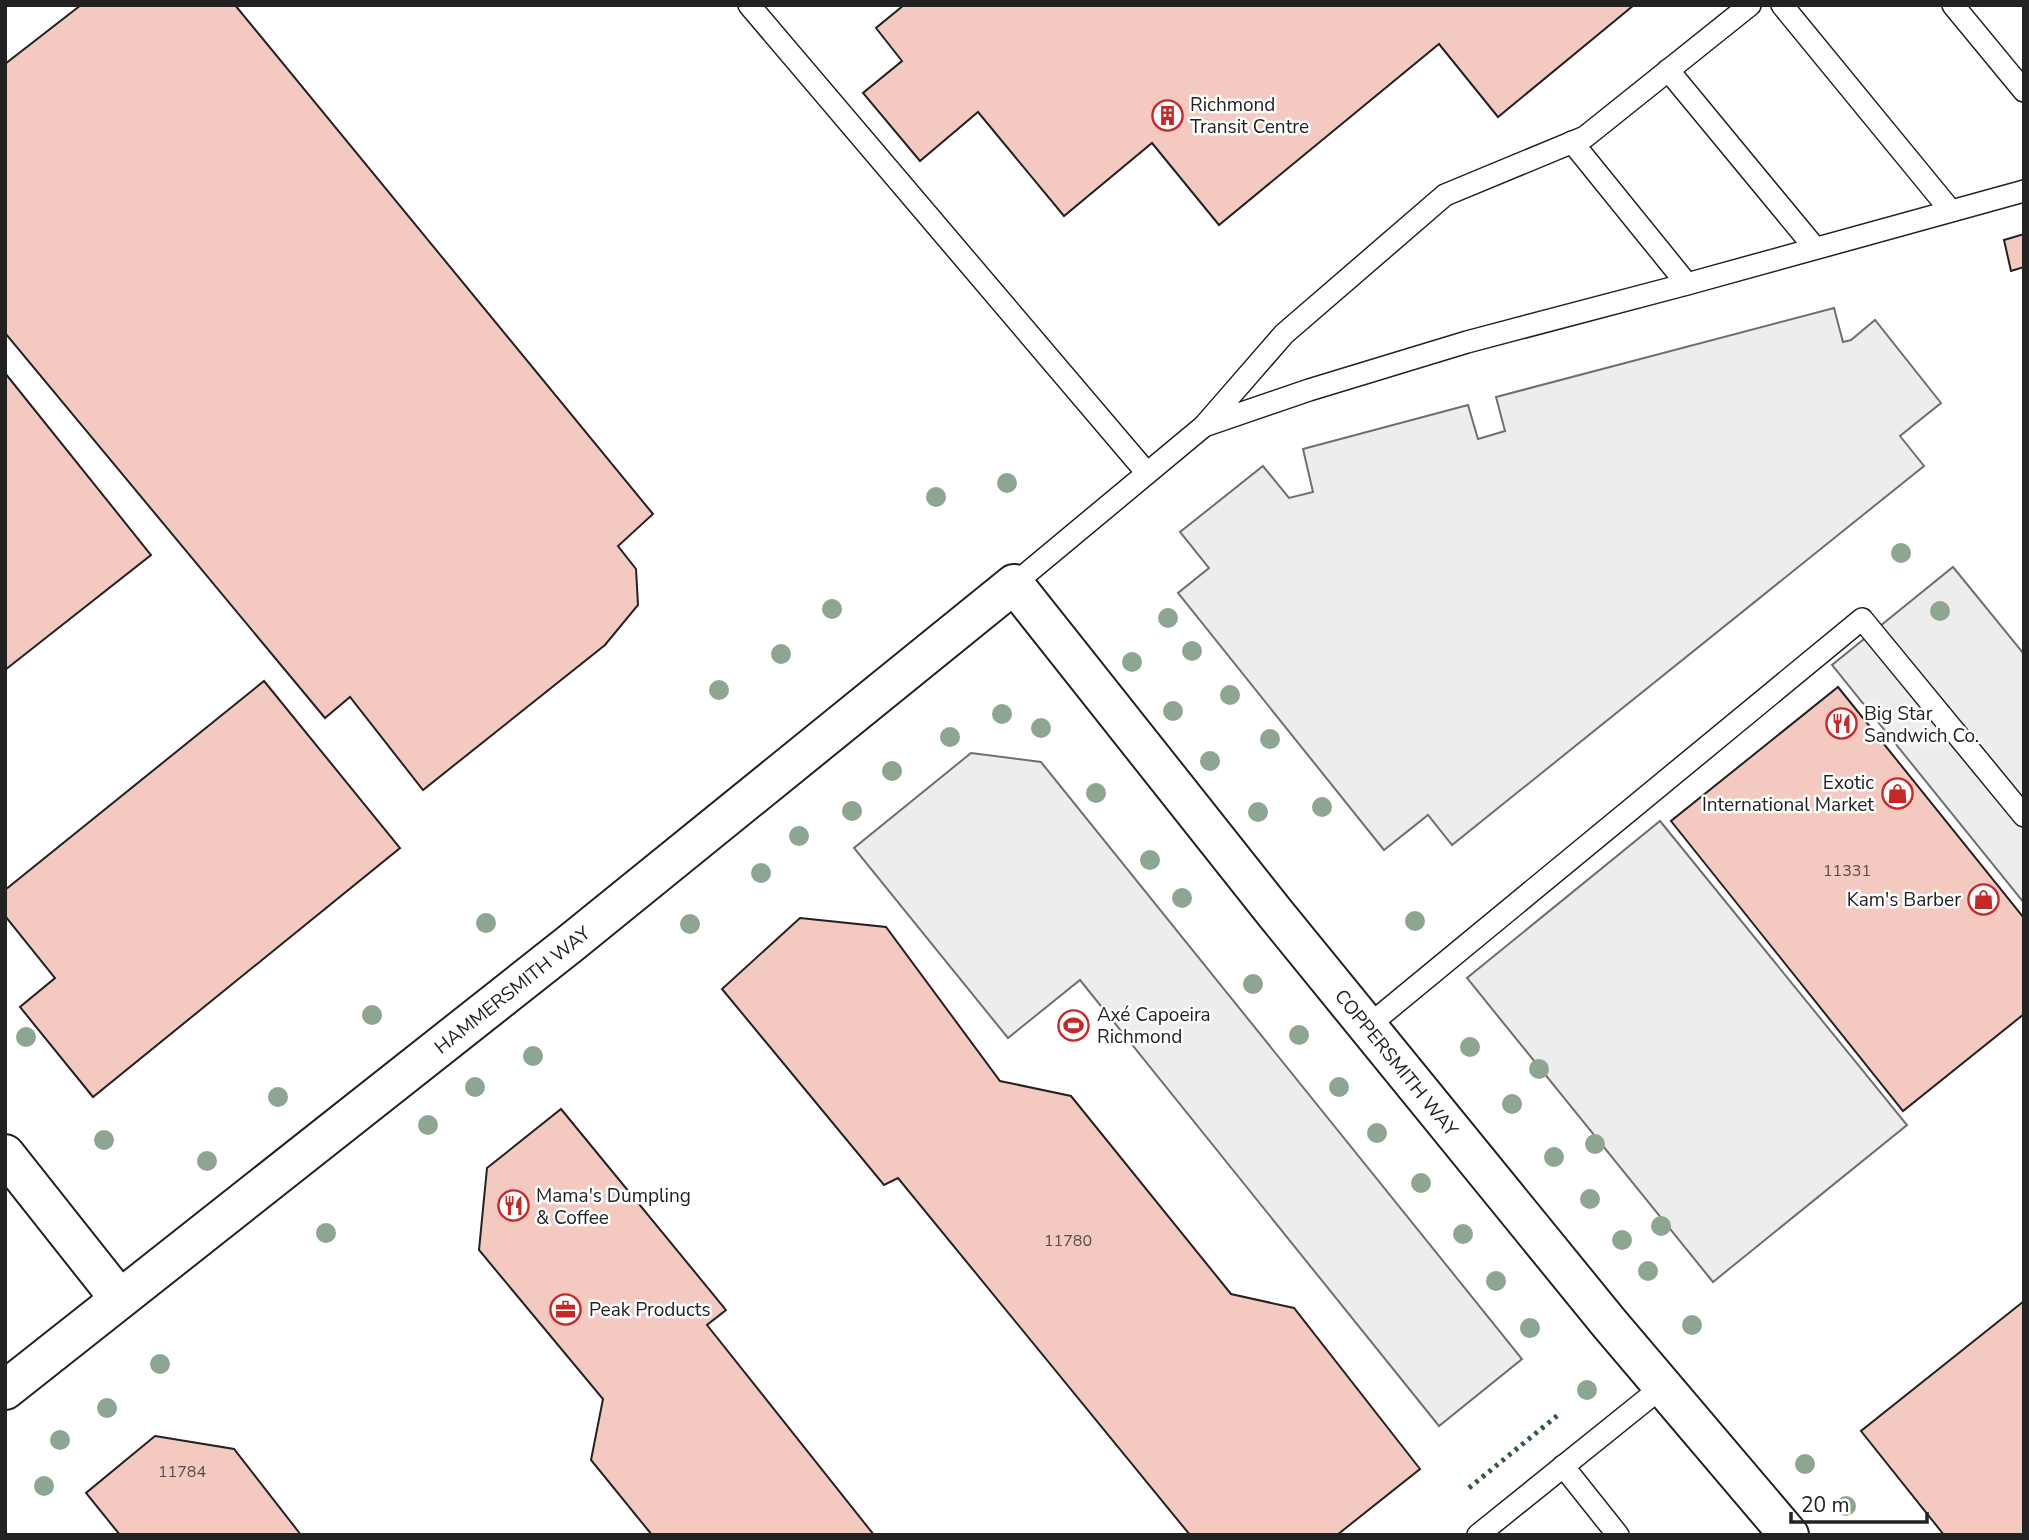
<svg xmlns="http://www.w3.org/2000/svg" width="2029" height="1540" font-family="'Nunito Sans',sans-serif">
	<style>
		.parking { fill: #ededed; stroke: #6f6f6f; stroke-width: 2 }
		.building { fill: #f3c9c0; stroke: #222; stroke-width: 2 }
		.lines { fill: none; stroke-linecap: round; stroke-linejoin: round }
		.lane-casing { stroke: #222; stroke-width: 24 }
		.street-casing { stroke: #222; stroke-width: 42 }
		.lane { stroke: #fff; stroke-width: 21 }
		.street { stroke: #fff; stroke-width: 38 }
		.hedge { stroke: #2f5e38; stroke-width: 5; stroke-dasharray: 3.5 5; stroke-linecap: butt }
		.tree { fill: #8da692 }
		.labels { text-anchor: middle; stroke-width: 5; stroke-linejoin: round; paint-order: stroke }
		.number-label { font-size: 16px; fill: #564c4a }
		.poi-label { font-size: 19px; fill: #222; stroke: #fff; text-anchor: start }
		.street-label { font-size: 19px; fill: #222; stroke: #fff }
	</style>
	<rect width="100%" height="100%" fill="#fff"/>
	<!-- parking -->
	<g class="parking">
		<polygon points="1834,308 1843,342 1851,340 1875,320 1941,403 1900,436 1924,466 1452,845 1428,815 1384,850 1178,593 1209,568 1180,532 1263,466 1289,498 1313,492 1303,449 1468,405 1478,439 1505,431 1496,397"/>
		<polygon points="1953,567 2024,654 2024,903 1832,665"/>
		<polygon points="971,753 1041,762 1522,1359 1439,1426 1080,980 1008,1038 854,848"/>
		<polygon points="1660,821 1907,1125 1713,1282 1467,978"/>
	</g>
	<!-- building -->
	<g class="building">
		<polygon points="81,5 235,5 653,514 618,546 636,569 638,605 605,645 423,790 350,697 325,718 5,333 5,64"/>
		<polygon points="904,5 1634,5 1498,117 1439,44 1219,225 1152,143 1064,216 978,112 920,161 863,93 902,61 876,28"/>
		<polygon points="2024,234 2024,267 2011,271 2004,240"/>
		<polygon points="5,373 151,555 5,670"/>
		<polygon points="264,681 400,848 93,1097 20,1007 55,978 5,916 5,890"/>
		<polygon points="1838,687 2024,918 2024,1014 1903,1111 1671,821"/>
		<polygon points="800,918 886,927 1000,1081 1071,1096 1231,1294 1294,1308 1420,1469 1337,1535 1190,1535 898,1178 884,1185 722,989"/>
		<polygon points="561,1109 726,1310 707,1325 874,1535 652,1535 591,1460 603,1399 479,1250 487,1168"/>
		<polygon points="2024,1301 2024,1535 1944,1535 1861,1431"/>
		<polygon points="155,1436 234,1449 301,1535 120,1535 86,1493"/>
	</g>
	<g class="lines">
		<defs>
			<g id="lane">
				<polyline points="749,5 1147,473"/>
				<polyline points="1750,5 1585,137 1445,195 1284,334 1204,426 1309,390 1467,342 1687,284 2024,191"/>
				<polyline points="1782,5 1951,211"/>
				<polyline points="1953,5 2024,91"/>
				<polyline points="1668,70 1815,248"/>
				<polyline points="1572,142 1687,284"/>
				<polyline points="1014,584 1204,426"/>
				<polyline points="1368,1026 1862,619 2024,816"/>
				<polyline points="1563,1466 1618,1535"/>
				<polyline points="1478,1535 1662,1387"/>
			</g>
			<g id="street">
				<polyline points="5,1154 119,1298"/>
				<path id="s1" d="M5,1390L571,943L1014,584L1275,913L1609,1323L1789,1535"/>
			</g>
		</defs>
		<!-- lane casing -->
		<use href="#lane" class="lane-casing"/>
		<!-- street casing -->
		<use href="#street" class="street-casing"/>
		<!-- lane -->
		<use href="#lane" class="lane"/>
		<!-- street -->
		<use href="#street" class="street"/>
		<!-- hedge -->
		<polyline class="hedge" points="1469,1488 1558,1415"/>
	</g>
	<!-- trees -->
	<g class="tree">
		<circle cx="1007" cy="483" r="10"/>
		<circle cx="936" cy="497" r="10"/>
		<circle cx="1901" cy="553" r="10"/>
		<circle cx="832" cy="609" r="10"/>
		<circle cx="1940" cy="611" r="10"/>
		<circle cx="1168" cy="618" r="10"/>
		<circle cx="1192" cy="651" r="10"/>
		<circle cx="781" cy="654" r="10"/>
		<circle cx="1132" cy="662" r="10"/>
		<circle cx="719" cy="690" r="10"/>
		<circle cx="1230" cy="695" r="10"/>
		<circle cx="1173" cy="711" r="10"/>
		<circle cx="1002" cy="714" r="10"/>
		<circle cx="1041" cy="728" r="10"/>
		<circle cx="950" cy="737" r="10"/>
		<circle cx="1270" cy="739" r="10"/>
		<circle cx="1210" cy="761" r="10"/>
		<circle cx="892" cy="771" r="10"/>
		<circle cx="1096" cy="793" r="10"/>
		<circle cx="1322" cy="807" r="10"/>
		<circle cx="852" cy="811" r="10"/>
		<circle cx="1258" cy="812" r="10"/>
		<circle cx="799" cy="836" r="10"/>
		<circle cx="1150" cy="860" r="10"/>
		<circle cx="761" cy="873" r="10"/>
		<circle cx="1182" cy="898" r="10"/>
		<circle cx="1415" cy="921" r="10"/>
		<circle cx="486" cy="923" r="10"/>
		<circle cx="690" cy="924" r="10"/>
		<circle cx="1253" cy="984" r="10"/>
		<circle cx="372" cy="1015" r="10"/>
		<circle cx="1299" cy="1035" r="10"/>
		<circle cx="26" cy="1037" r="10"/>
		<circle cx="1470" cy="1047" r="10"/>
		<circle cx="533" cy="1056" r="10"/>
		<circle cx="1539" cy="1069" r="10"/>
		<circle cx="475" cy="1087" r="10"/>
		<circle cx="1339" cy="1087" r="10"/>
		<circle cx="278" cy="1097" r="10"/>
		<circle cx="1512" cy="1104" r="10"/>
		<circle cx="428" cy="1125" r="10"/>
		<circle cx="1377" cy="1133" r="10"/>
		<circle cx="104" cy="1140" r="10"/>
		<circle cx="1595" cy="1144" r="10"/>
		<circle cx="1554" cy="1157" r="10"/>
		<circle cx="207" cy="1161" r="10"/>
		<circle cx="1421" cy="1183" r="10"/>
		<circle cx="1590" cy="1199" r="10"/>
		<circle cx="1661" cy="1226" r="10"/>
		<circle cx="326" cy="1233" r="10"/>
		<circle cx="1463" cy="1234" r="10"/>
		<circle cx="1622" cy="1240" r="10"/>
		<circle cx="1648" cy="1271" r="10"/>
		<circle cx="1496" cy="1281" r="10"/>
		<circle cx="1692" cy="1325" r="10"/>
		<circle cx="1530" cy="1328" r="10"/>
		<circle cx="160" cy="1364" r="10"/>
		<circle cx="1587" cy="1390" r="10"/>
		<circle cx="107" cy="1408" r="10"/>
		<circle cx="60" cy="1440" r="10"/>
		<circle cx="1805" cy="1464" r="10"/>
		<circle cx="44" cy="1486" r="10"/>
		<circle cx="1846" cy="1506" r="10"/>
	</g>
	<!-- icons -->
	<defs>
		<symbol id="building-ring" viewBox="-11 -11 22 22"><circle r="9.5" fill="#fff" stroke="#c62828" stroke-width="1.5"/><path d="M-4-6H4V6H1V3H-1V6H-4ZM-2.5-4.3h1.7v1.8h-1.7ZM.8-4.3h1.7v1.8H.8ZM-2.5-1h1.7V.8h-1.7ZM.8-1h1.7V.8H.8Z" fill="#c62828"/></symbol>
		<symbol id="restaurant-ring" viewBox="-11 -11 22 22"><circle r="9.5" fill="#fff" stroke="#c62828" stroke-width="1.5"/><path d="M-5-6h1v4h1v-4h1v4h1v-4h1v5L-1.5 .5V6h-2V.5L-5-1ZM5-6V6H3V1.5H1.5Q1.5-4 5-6Z" fill="#c62828"/></symbol>
		<symbol id="shop-ring" viewBox="-11 -11 22 22"><circle r="9.5" fill="#fff" stroke="#c62828" stroke-width="1.5"/><path d="M-5-2.5h2.3a2.7 3.5 0 0 1 5.4 0H5L5.5 6h-11ZM-1.5-2.5h3a1.5 2.3 0 0 0-3 0Z" fill="#c62828"/></symbol>
		<symbol id="stadium-ring" viewBox="-11 -11 22 22"><circle r="9.5" fill="#fff" stroke="#c62828" stroke-width="1.5"/><path d="M0-5a6.5 5 0 1 0 0 10a6.5 5 0 1 0 0-10ZM-3.5-1.8h7v3.6h-7Z" fill="#c62828"/></symbol>
		<symbol id="office-ring" viewBox="-11 -11 22 22"><circle r="9.5" fill="#fff" stroke="#c62828" stroke-width="1.5"/><path d="M-6-3h4V-5.5h4V-3h4V5H-6ZM-1-4.5V-3h2v-1.5ZM-6 0V1H6V0Z" fill="#c62828"/></symbol>
	</defs>
	<g fill-rule="evenodd">
		<use href="#building-ring" x="1150" y="98" width="35" height="35"/>
		<use href="#restaurant-ring" x="1824" y="706" width="35" height="35"/>
		<use href="#shop-ring" x="1880" y="776" width="35" height="35"/>
		<use href="#shop-ring" x="1966" y="882" width="35" height="35"/>
		<use href="#stadium-ring" x="1056" y="1008" width="35" height="35"/>
		<use href="#restaurant-ring" x="496" y="1188" width="35" height="35"/>
		<use href="#office-ring" x="548" y="1292" width="35" height="35"/>
	</g>
	<g class="labels">
		<!-- number labels -->
		<g class="number-label">
			<text x="1847" y="876">11331</text>
			<text x="1068" y="1246">11780</text>
			<text x="182" y="1477">11784</text>
		</g>
		<!-- poi labels -->
		<g class="poi-label">
			<text x="1190" y="111">Richmond<tspan x="1190" dy="22">Transit Centre</tspan></text>
			<text x="1864" y="720">Big Star<tspan x="1864" dy="22">Sandwich Co.</tspan></text>
			<text x="1874" y="789" text-anchor="end">Exotic<tspan x="1874" dy="22">International Market</tspan></text>
			<text x="1961" y="906" text-anchor="end">Kam's Barber</text>
			<text x="1097" y="1021">Axé Capoeira<tspan x="1097" dy="22">Richmond</tspan></text>
			<text x="536" y="1202">Mama's Dumpling<tspan x="536" dy="22">&amp; Coffee</tspan></text>
			<text x="589" y="1316">Peak Products</text>
		</g>
		<!-- street labels -->
		<g class="street-label">
			<text dy="7" stroke="none"><textPath href="#s1" startOffset="646">HAMMERSMITH WAY</textPath></text>
			<text dy="7" stroke="none"><textPath href="#s1" startOffset="1904">COPPERSMITH WAY</textPath></text>
		</g>
	</g>
	<!-- border -->
	<rect width="2029" height="1540" fill="none" stroke="#222222" stroke-width="14"/>
	<!-- scale -->
	<path d="M1791 1512v10h136v-10" fill="none" stroke="#222222" stroke-width="3.5"/>
	<text x="1801" y="1512" font-size="21" fill="#222222" stroke="#ffffff" stroke-width="5" paint-order="stroke">20 m</text>
</svg>
